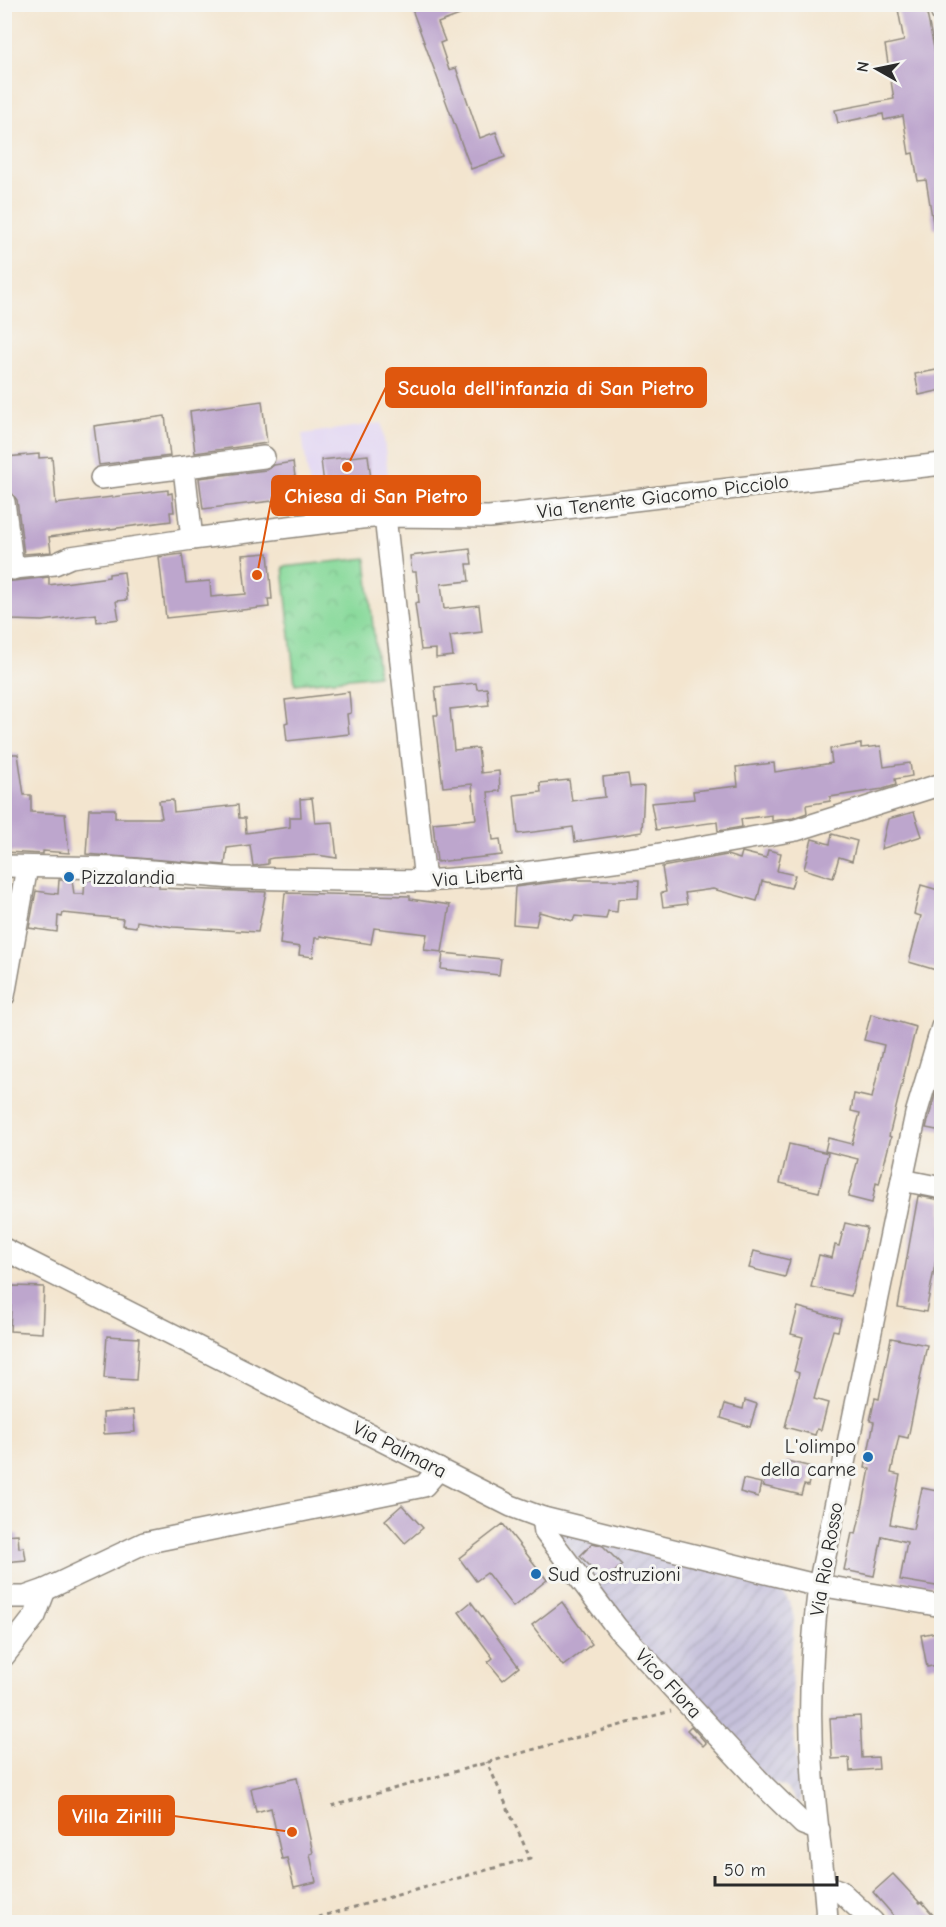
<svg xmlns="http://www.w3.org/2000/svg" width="946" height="1927" font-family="'Comic Neue',sans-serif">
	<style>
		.built { fill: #e1d4f3 }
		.industrial { fill: url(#industrial-furrows) }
		.park { fill: url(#park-crowns); stroke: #598262; stroke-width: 1.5 }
		.building { fill: #bda6cd }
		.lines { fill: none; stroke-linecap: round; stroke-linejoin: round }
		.minor-casing { stroke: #8f887d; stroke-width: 24 }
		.path { stroke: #8f887d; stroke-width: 3; stroke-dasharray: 4.5 4.5; stroke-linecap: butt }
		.minor { stroke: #fff; stroke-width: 21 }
		.poi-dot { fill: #1f6fb2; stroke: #f6f6f2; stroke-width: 2 }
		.labels { text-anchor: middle; stroke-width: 6; stroke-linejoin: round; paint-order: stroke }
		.street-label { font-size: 20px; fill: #2b2b2b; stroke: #f6f6f2 }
		.poi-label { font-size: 20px; fill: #2b2b2b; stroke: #f6f6f2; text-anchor: start }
		.leader { fill: none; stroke: #df570e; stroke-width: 2 }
		.callout-dot { fill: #df570e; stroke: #f6f6f2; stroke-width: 2 }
		.callout { fill: #df570e; stroke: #df570e; stroke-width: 2 }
		.callout-label { font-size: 21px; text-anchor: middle; font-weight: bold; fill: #fff }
	</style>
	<defs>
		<pattern id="industrial-furrows" width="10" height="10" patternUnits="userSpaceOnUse" patternTransform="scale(1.5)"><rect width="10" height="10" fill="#c5c0da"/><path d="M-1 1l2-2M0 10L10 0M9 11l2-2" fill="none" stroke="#a9a5bb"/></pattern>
		<pattern id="park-crowns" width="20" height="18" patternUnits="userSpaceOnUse" patternTransform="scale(1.5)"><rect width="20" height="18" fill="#87d99a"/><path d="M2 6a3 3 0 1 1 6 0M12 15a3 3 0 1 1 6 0" fill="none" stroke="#75ba85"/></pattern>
	</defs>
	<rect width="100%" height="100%" fill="#f6f6f2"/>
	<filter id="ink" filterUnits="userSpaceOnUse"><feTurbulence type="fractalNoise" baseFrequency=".0167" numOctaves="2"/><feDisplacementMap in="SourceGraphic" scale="12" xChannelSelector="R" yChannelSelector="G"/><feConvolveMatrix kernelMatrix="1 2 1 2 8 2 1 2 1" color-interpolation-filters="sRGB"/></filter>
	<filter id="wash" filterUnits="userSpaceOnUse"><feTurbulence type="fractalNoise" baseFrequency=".008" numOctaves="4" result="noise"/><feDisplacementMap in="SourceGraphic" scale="24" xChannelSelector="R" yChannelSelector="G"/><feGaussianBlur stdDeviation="1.35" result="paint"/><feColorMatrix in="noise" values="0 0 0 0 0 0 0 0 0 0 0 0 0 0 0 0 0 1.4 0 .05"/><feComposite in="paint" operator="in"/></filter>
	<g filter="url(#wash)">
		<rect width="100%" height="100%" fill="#f3e5cf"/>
		<!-- built -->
		<polygon class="built" points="382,423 391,500 313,511 302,434"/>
		<!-- industrial -->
		<polygon class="industrial" points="556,1530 755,1579 783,1592 791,1605 794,1619 791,1660 793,1724 801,1801 799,1804 785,1787 771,1783 621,1623"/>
		<!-- park -->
		<polygon class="park" points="366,558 378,675 295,684 283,567"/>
		<g id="blocks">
			<!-- building -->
			<g class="building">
				<polygon points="410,4 484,4 484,6 438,23 445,41 440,43 449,70 456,68 480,138 496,132 505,157 471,169"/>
				<polygon points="897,4 925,4 942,87 942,228 934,229 926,180 918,181 913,153 909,154 903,116 884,120 883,114 838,123 835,110 894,99 885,45 904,41"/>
				<polygon points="942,369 942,390 919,395 915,374"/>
				<polygon points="262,401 267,443 195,453 190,411"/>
				<polygon points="165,416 170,456 99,465 94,426"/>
				<polygon points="39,454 39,458 52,457 56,504 168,490 168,494 172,493 174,512 170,512 171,521 49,537 51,552 24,554 17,500 11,492 6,457"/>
				<polygon points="368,455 372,487 325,492 321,460"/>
				<polygon points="293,462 298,498 203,509 199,478 266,470 274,465"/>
				<polygon points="470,549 472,564 467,564 469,581 441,584 444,609 479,605 482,632 450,636 453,656 436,658 436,649 421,650 415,603 419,602 416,572 412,572 410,556"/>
				<polygon points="268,553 272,599 268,599 269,607 166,618 159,557 182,554 186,583 210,581 211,597 246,594 242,555"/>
				<polygon points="124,572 127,600 116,601 119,619 97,622 96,614 43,621 11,620 8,599 4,599 4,582 49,577 49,585 109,577 109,574"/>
				<polygon points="476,683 477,689 487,688 489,705 450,709 454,750 478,748 481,773 499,771 500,791 488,792 493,840 500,839 502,855 437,862 433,823 476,819 472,784 443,787 434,715 438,715 435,687"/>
				<polygon points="349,692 351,713 347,714 349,734 287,741 285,723 288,722 285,700"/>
				<polygon points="861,744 861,748 881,746 884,767 910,763 912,776 895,779 896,785 883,789 830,797 830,801 806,805 807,813 793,818 772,821 772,815 741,819 742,827 718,831 717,822 656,830 651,803 694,799 693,791 738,786 736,767 774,763 775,772 832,763 830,749"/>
				<polygon points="4,754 18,754 24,795 31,795 31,812 65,814 69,853 43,851 43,854 4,852"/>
				<polygon points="628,774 630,787 644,786 642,832 575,842 573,827 518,834 514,795 541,792 540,783 569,780 572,801 605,797 603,777"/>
				<polygon points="312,798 315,823 333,822 337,858 317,855 273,858 268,859 268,864 253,866 250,845 227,848 225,865 86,854 89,809 115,809 115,818 162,818 159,801 173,800 174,812 238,805 239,818 245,818 246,833 290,827 290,817 301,817 300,799"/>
				<polygon points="914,812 922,836 881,849 888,819"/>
				<polygon points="832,834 857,841 852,861 839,857 833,878 804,869 812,839 830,844"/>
				<polygon points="768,850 781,853 777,871 795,875 791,888 762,881 757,901 713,889 685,893 687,904 663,907 661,893 666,892 662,867 727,855 740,859 742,852 766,858"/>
				<polygon points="578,879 578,880 639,880 638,898 618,899 617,912 608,911 606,919 575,916 573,921 539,912 536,926 513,924 515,887"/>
				<polygon points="59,880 72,880 74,894 84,894 85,880 159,884 159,888 266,892 258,932 173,927 137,921 136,927 122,925 123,919 63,913 62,917 58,916 57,932 29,928 36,891 58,894"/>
				<polygon points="921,885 942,891 942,909 938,921 942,922 942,950 936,970 909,962 921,916 914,914"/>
				<polygon points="285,893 410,896 410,899 450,905 442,952 424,950 427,934 374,928 371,944 320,936 320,938 315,938 313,957 299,955 300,947 280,944"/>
				<polygon points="443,953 501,959 499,975 441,969"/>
				<polygon points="871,1014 916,1027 889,1136 891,1137 879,1184 876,1183 872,1203 848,1197 858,1159 825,1151 828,1138 852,1144 860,1113 851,1111 854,1094 872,1098 884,1045 864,1040"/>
				<polygon points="938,1084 942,1084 942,1131 926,1128"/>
				<polygon points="789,1144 828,1153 819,1192 780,1183"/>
				<polygon points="918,1196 942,1200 942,1249 938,1249 926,1312 898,1307"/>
				<polygon points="845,1223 867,1228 851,1296 811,1287 819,1255 832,1258 835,1245 839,1246"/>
				<polygon points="754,1251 790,1260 785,1277 749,1268"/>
				<polygon points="12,1286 44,1287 42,1333 10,1331"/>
				<polygon points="798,1307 841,1319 838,1331 833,1330 814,1399 828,1403 821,1430 817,1429 815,1435 785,1427 799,1373 794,1371 803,1337 791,1334"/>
				<polygon points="107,1336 139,1338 136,1380 104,1378"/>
				<polygon points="891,1338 927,1345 908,1438 899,1436 891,1473 900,1475 890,1524 913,1529 922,1488 942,1492 942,1587 900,1580 907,1542 882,1536 874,1576 844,1570 852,1533 856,1534 864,1499 870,1469 865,1468 874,1422 870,1421 875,1398 879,1399"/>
				<polygon points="745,1400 757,1404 750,1427 721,1418 725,1404 743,1409"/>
				<polygon points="133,1410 135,1432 104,1434 103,1413"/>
				<polygon points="787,1461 812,1467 808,1486 804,1485 801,1495 763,1486 766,1473 776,1475 779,1466 785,1467"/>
				<polygon points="743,1479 761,1483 758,1497 740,1492"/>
				<polygon points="402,1505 423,1528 405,1543 385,1520"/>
				<polygon points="503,1524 547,1580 513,1607 487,1573 476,1581 459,1558"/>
				<polygon points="18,1534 19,1548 24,1547 26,1560 4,1562 4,1535"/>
				<polygon points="593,1543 603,1546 622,1565 605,1581 580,1556"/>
				<polygon points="471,1602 519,1667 503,1680 488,1662 493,1658 459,1612"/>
				<polygon points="562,1602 592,1644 563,1666 532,1625"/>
				<polygon points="942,1631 942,1664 927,1667 921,1635"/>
				<polygon points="860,1716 862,1758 878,1757 879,1769 850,1771 849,1758 832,1759 830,1718"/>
				<polygon points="691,1726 706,1743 703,1746 687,1730"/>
				<polygon points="297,1778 313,1853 310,1854 316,1882 294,1887 287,1858 282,1859 271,1808 256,1812 251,1788"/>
				<polygon points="893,1874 920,1903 922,1902 940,1923 900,1923 873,1892"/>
			</g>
		</g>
	</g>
	<g filter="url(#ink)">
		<use href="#blocks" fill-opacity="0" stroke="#8f887d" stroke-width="1.5"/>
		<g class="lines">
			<defs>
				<g id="minor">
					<polyline points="939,4 942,13"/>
					<polyline points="184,468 192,539"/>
					<polyline points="101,478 264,457"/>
					<polyline points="4,502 13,569"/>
					<polyline points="385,516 425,881"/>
					<polyline points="4,569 55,564 71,557 192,539 361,518 385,516 489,517 942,464"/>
					<polyline points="4,866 117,868 232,878 343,880 425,881 517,874 643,857 796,830 942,784"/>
					<polyline points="4,996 27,867"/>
					<polyline points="902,1180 942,1188"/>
					<polyline points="4,1249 511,1506 543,1518 807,1583 942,1606"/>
					<polyline points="543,1518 545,1532 617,1628 764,1786 803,1824 819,1830"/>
					<polyline points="4,1597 25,1597 45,1590 144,1543 424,1486 439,1469"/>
					<polyline points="4,1656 35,1616 45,1590"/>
					<polyline points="826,1886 840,1891 873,1922"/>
					<path d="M827,1922C825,1874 816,1826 813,1777C808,1713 811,1649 819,1585L902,1180L916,1114L942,1027"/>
				</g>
			</defs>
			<!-- minor casing -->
			<use href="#minor" class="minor-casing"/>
			<!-- path -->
			<g class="path">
				<polyline points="332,1806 671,1711"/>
				<polyline points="301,1922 530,1858 487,1762"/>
			</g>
			<!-- minor -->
			<use href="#minor" class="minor"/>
		</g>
	</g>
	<!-- markers -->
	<g class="poi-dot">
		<circle cx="69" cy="877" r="6"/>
		<circle cx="868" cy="1457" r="6"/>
		<circle cx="536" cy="1574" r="6"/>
	</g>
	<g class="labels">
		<!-- street labels -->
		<g class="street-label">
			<text transform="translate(663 496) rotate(-7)" y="7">Via Tenente Giacomo Picciolo</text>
			<text transform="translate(478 876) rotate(-5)" y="7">Via Libertà</text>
			<text transform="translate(400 1449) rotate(27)" y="7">Via Palmara</text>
			<text transform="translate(826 1559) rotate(-80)" y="7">Via Rio Rosso</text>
			<text transform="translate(669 1683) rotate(47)" y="7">Vico Flora</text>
		</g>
		<!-- poi labels -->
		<g class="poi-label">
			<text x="81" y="884">Pizzalandia</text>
			<text x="856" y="1453" text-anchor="end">L'olimpo<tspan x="856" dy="23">della carne</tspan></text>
			<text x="548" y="1581">Sud Costruzioni</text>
		</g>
	</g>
	<!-- callouts -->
	<path class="leader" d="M347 467L386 387M257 575L272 496M292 1832L174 1816"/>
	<g class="callout-dot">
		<circle cx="347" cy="467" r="6"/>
		<circle cx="257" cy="575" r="6"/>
		<circle cx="292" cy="1832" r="6"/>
	</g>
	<g class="callout">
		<rect x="386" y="368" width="320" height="39" rx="6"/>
		<rect x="272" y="476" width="208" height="39" rx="6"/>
		<rect x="59" y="1796" width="115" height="39" rx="6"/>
	</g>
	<g class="callout-label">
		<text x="546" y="395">Scuola dell'infanzia di San Pietro</text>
		<text x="376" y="503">Chiesa di San Pietro</text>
		<text x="117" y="1823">Villa Zirilli</text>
	</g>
	<!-- margin -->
	<rect width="946" height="1927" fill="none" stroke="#f6f6f2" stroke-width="24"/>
	<!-- north arrow -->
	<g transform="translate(877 69) rotate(279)" stroke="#f6f6f2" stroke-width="4.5" paint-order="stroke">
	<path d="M0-4.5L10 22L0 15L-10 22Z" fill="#2b2b2b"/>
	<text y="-9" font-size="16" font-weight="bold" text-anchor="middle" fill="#2b2b2b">N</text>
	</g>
	<!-- scale -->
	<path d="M715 1876v9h122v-9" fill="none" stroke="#2b2b2b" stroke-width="3"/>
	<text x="724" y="1876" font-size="18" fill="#2b2b2b" stroke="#f6f6f2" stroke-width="4.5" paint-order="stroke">50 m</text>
</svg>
